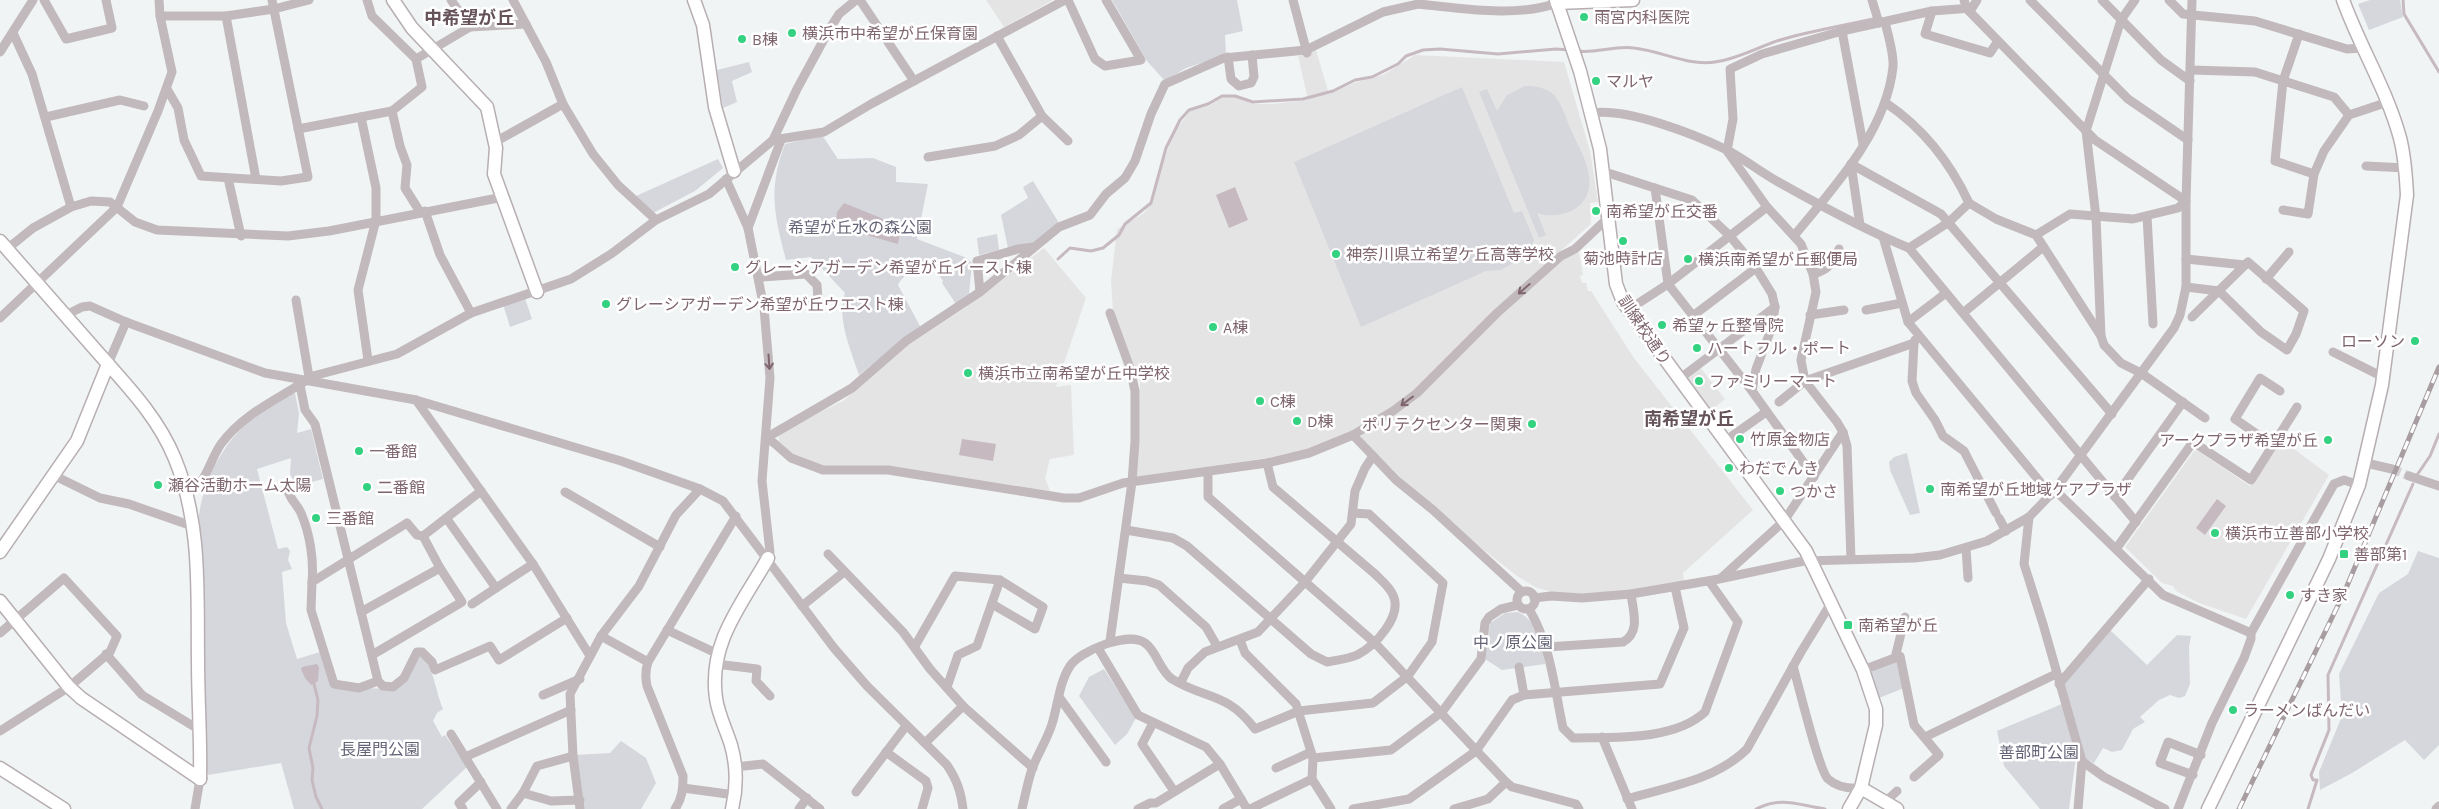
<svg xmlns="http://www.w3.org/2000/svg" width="2439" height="809" font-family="Karla,'Noto Sans JP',sans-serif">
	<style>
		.built { fill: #e5e4e5 }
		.green { fill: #d6d7dd }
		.water { fill: #c7b9c0 }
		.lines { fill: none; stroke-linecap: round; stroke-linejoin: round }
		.stream { stroke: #c7b9c0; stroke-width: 3 }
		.street-tunnel { stroke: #d4d0d3; stroke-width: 9; stroke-dasharray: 9 4.5; stroke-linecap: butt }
		.secondary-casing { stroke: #b7aeb1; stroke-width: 15 }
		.street { stroke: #c1b9bc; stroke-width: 9 }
		.secondary { stroke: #fff; stroke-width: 12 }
		.rail-casing { stroke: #a89ea1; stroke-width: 5 }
		.rail { stroke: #fff; stroke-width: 3; stroke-dasharray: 9; stroke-linecap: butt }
		.oneway { stroke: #7f666e }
		.poi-dot { fill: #33d280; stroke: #fff; stroke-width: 2 }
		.labels { text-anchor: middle; stroke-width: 5; stroke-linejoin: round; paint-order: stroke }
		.poi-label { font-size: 16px; fill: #7f666e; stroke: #fff; text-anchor: start }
		.park-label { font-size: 16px; fill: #656477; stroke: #fff }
		.street-label { font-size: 16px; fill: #7f666e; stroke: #fff }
		.neighbourhood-label { font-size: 18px; font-weight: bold; fill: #655359; stroke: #fff }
	</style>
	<rect width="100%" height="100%" fill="#f1f4f5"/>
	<!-- built -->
	<g class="built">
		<polygon points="986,0 1053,0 1004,27"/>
		<polygon points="1316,50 1329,94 1354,83 1385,74 1415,55 1564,62 1590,151 1598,202 1590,203 1591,224 1529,279 1416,390 1388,410 1350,432 1312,448 1268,458 1136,477 1140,382 1113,312 1111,281 1117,229 1143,214 1153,202 1162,165 1175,131 1190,111 1209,106 1222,97 1236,97 1255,104 1273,104 1308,100 1298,56"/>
		<polygon points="1044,248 1086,298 1056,387 1071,385 1074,455 1050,459 1045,478 1050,491 888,466 823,466 793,455 779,441 779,436 793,425 843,401 908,345 962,310"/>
		<polygon points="1579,253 1583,275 1580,276 1582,283 1586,283 1588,291 1591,291 1634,358 1753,510 1683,573 1684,581 1603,595 1555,593 1535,587 1517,576 1466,536 1400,479 1362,438 1361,433 1394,416 1415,400 1499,316 1563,258"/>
		<polygon points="1699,366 1725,399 1709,412 1685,377"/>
		<polygon points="2282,440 2329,475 2246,619 2199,603 2176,591 2173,586 2162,583 2125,547 2194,451 2198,451 2250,486"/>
	</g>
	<!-- green -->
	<g class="green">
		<polygon points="1112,0 1237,0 1243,31 1225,35 1226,55 1186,68 1165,81 1147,61"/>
		<polygon points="2370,0 2400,0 2403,17 2369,30 2358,4"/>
		<polygon points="749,62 752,72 732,81 737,102 723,108 717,70"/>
		<path d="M1525,86C1535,86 1546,87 1554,95C1562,104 1566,118 1571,130C1577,144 1588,161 1589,177C1593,208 1562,221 1537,213L1546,235L1539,238L1479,92L1487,89L1497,111L1507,95Z"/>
		<polygon points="1462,87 1514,213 1522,211 1534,240 1529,254 1501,270 1486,271 1361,327 1294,162"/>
		<path d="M822,135L838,159L873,158L896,167V182L928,184L917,239L967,258L972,263L969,294L956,304L942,283L943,281L931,264C920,265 902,275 898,285L921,328L894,346L859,375C851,350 836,318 845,293L811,257L786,260C774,215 768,188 785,144Z"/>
		<polygon points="718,159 723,168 695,191 653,213 636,196"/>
		<polygon points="1033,181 1059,223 1029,246 1008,248 1001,215 1028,198 1023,187"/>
		<polygon points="997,234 999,250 979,255 977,238"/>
		<polygon points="525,298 532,319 510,327 503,304"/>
		<path d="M295,393L299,413L297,433L311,429L323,479L296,486L290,474L291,458L257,469L278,549L287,547L290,551L288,560L292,569L282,572L286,623L297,659L320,652L331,687L394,689L417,657L422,656C434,668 436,693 443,709L437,713L433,721L442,737L445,735L467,767L422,809H294L281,763L208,775L205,771L199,515C204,479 224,441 253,418C264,409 276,402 288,394Z"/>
		<polygon points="1907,453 1920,513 1910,515 1890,470 1889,462 1894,457"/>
		<polygon points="2418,551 2439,558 2439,745 2424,760 2405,740 2352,773 2320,790 2319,772 2342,716 2339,674 2379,593 2408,574"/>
		<path d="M1518,612C1537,621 1544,643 1545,664L1502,670L1485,659L1490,623L1505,613Z"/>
		<polygon points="2110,630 2147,665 2177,635 2191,636 2189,647 2190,684 2185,696 2179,698 2170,695 2159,700 2140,717 2145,722 2133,729 2122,750 2112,752 2103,748 2094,763 2084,757 2078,742 2069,809 2040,809 2004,766 1997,731 2069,701 2062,684"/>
		<polygon points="1896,661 1898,664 1904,688 1879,698 1870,675 1874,669"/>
		<polygon points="1104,669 1136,718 1127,734 1115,745 1079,696 1089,677"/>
		<polygon points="621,741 646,758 656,783 641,809 583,809 575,755 610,753"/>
	</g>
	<!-- water -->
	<g class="water">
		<polygon points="1235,187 1248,220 1229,228 1216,195"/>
		<polygon points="844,203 881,218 900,232 898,244 856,232 836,222 837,212"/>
		<polygon points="962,439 996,444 993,461 959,455"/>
		<polygon points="2217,499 2226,506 2205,535 2196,528"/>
		<polygon points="317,664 319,667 318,681 311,685 305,678 301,669 302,667"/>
	</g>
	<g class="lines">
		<!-- stream -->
		<g class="stream">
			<polyline points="2403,0 2404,14 2439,72"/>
			<path d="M1577,51C1595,54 1615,45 1634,48C1662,51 1686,66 1715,62C1738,59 1758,47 1780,40C1811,31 1842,26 1873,19"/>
			<polyline points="1058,259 1070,248 1091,251 1103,248 1119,235 1125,224 1151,203 1166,148 1180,120 1189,110 1208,104 1222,96 1235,96 1253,102 1303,99 1333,91 1355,80 1372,77 1398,64 1406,56 1423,50 1440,49 1498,54 1556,49 1570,50"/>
			<polyline points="2417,475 2430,456 2439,434"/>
			<polyline points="314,684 318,700 317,716 309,748 313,768 312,780 316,797 322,809"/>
			<path d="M1756,809C1783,796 1797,805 1825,809"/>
			<polyline points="2308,809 2317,780 2313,780 2311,775 2329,730 2328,675 2413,484"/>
		</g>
		<!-- street-tunnel -->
		<polyline class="street-tunnel" points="2392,469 2409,476"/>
		<defs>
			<g id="secondary">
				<polyline points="393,0 412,28 487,107 496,148 494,174 537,292"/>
				<polyline points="694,0 703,25 715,107 734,171"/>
				<polyline points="1556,0 1580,71 1600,149 1616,284 1623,302 1806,551 1863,670 1876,709 1876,725 1861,788 1849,809"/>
				<polyline points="1557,3 1633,0"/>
				<polyline points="0,241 108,364 77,441 0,552"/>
				<path d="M108,364C134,393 160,422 175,459C202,525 197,592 198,661C198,700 201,740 200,779"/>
				<polyline points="0,601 69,687 81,698 200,779"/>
				<polyline points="0,768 64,809"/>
				<polyline points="1861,788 1897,809"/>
				<path d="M732,809C737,788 737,766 731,745C726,729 718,714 716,698C708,642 743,603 768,558"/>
				<path d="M2208,809L2329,559L2359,485L2382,385L2407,195C2406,176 2405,157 2400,138C2387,90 2360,47 2343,0"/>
			</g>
		</defs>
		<!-- secondary casing -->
		<use href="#secondary" class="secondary-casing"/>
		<!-- street -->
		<g class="street">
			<polyline points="44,0 66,39 112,28 106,0"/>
			<polyline points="451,0 470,27"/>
			<polyline points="513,0 546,62 563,104 593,154 618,185 656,220"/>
			<polyline points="860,0 914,81"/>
			<polyline points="1068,0 1095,59 1105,66 1141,60 1106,0"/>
			<polyline points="1293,0 1307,53"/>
			<polyline points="1872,0 1879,23"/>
			<polyline points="1964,0 1967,9 2095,140 2186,201 2178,208 2133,219 2070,214 2036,235"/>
			<polyline points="2030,0 2128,99 2188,140"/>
			<polyline points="2102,0 2161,60 2190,81"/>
			<polyline points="2135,0 2121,20 2086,131 2096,217 2101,336 2104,345 2121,363 2141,373 2205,418"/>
			<polyline points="2169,0 2183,14 2255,21 2347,49 2363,48"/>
			<polyline points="1932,11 1925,34 1990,53 1998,41"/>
			<polyline points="160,16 226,16 274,9 309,0"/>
			<polyline points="226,16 256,179"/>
			<polyline points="1842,31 1863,144"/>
			<polyline points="13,33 32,74 71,207"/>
			<polyline points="2299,34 2283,81 2275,161 2314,174 2324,151 2349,115 2388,102"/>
			<polyline points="997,36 1042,116 1068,141"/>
			<polyline points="0,52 33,0"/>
			<polyline points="1228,57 1231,79 1239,86 1251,83 1254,77 1252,55"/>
			<polyline points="416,59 470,27 526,24"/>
			<polyline points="2191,70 2255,72 2334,97 2349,115"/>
			<polyline points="167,89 178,108 184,140 201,176 281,181 308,177 272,0"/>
			<path d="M1886,103C1923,128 1950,162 1969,203L1949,222L1909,248"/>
			<polyline points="392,111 400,146 407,165 405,188 420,212"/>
			<path d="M1592,113C1628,108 1694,134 1727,150C1746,160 1763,174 1782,184C1823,207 1865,230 1909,248L2136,522"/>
			<polyline points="46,117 120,100 144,106"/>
			<polyline points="361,117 376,188 376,220 358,290 368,360"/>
			<polyline points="298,129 392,111 422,87 416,59 372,16 367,0"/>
			<polyline points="773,140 824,132 871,104 1065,0"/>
			<polyline points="495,142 563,104"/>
			<polyline points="928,157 995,146 1019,135 1042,116"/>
			<polyline points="1851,164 1941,214 2112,414"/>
			<polyline points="1851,164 1860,225"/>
			<polyline points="2366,166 2406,168"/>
			<polyline points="1602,171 1692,200 1730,236 1756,268 1772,294 1775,307 1772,327 1756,369 1752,391"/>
			<polyline points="228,178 241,236"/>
			<polyline points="726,179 748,228 764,308 770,378 762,481 770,552 768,558"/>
			<polyline points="1655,188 1668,284 1752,391 1814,477"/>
			<polyline points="1969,203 1996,219 2036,235 2101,336"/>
			<polyline points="2283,210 2308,214 2314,174"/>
			<polyline points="425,211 440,255 471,313"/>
			<polyline points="2147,216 2153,324"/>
			<polyline points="748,228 781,140"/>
			<path d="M1794,236C1834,187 1886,132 1893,67C1894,53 1888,35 1885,22"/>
			<polyline points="1883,237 1908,322 2051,495"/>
			<polyline points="7,249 33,228 71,207 91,201 110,202 135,222 157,230 288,236 329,231 503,197"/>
			<polyline points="2186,259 2245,265 2248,262 2304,311 2296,334 2287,350 2261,332 2219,291 2186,287"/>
			<path d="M1813,274C1828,270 1833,263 1839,249"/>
			<polyline points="760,277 806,274 817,285 818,300 764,308"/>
			<polyline points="2266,279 2289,252"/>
			<polyline points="980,292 977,261 1018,249 1034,247"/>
			<polyline points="296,300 309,377"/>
			<polyline points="1628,310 1668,284 1767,207"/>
			<polyline points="1866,310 1902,303"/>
			<polyline points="1963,313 2043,247"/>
			<path d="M66,315L82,307L90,306L126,322L265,373L416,400L621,461L700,489L723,501L834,648L867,686L947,765C957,780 961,792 963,809"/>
			<polyline points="1694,315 1756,268"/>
			<polyline points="1810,315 1844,310"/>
			<polyline points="2192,317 2245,265"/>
			<polyline points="0,318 117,207 158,111 172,72 160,16 159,0"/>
			<polyline points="1908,322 1946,293"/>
			<polyline points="1914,343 1912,381 1916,393 1935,420 1943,436 1964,451 1996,513"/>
			<polyline points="2333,352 2383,377"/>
			<polyline points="108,364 126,322"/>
			<polyline points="1679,379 1775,307"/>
			<polyline points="300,385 305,410 315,424 378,681 383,686 393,687 404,678 417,652 422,652 432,662 435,670 490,646 499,660 567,618"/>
			<polyline points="416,400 533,564 590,656"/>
			<polyline points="1779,402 1805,381 1914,343 1915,340"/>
			<polyline points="1353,435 1396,480 1433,510 1522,592"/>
			<path d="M766,438L852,388L906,341L980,292L1059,227L1090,215L1106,194L1125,178L1135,161L1151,114L1165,84L1224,58L1306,50L1383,12L1418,4C1460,8 1516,18 1557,3"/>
			<polyline points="766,438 774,443 791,458 823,470 888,470 1064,498 1079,498 1123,483 1267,463 1309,453 1353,435 1393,411 1417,393 1497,313 1561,256 1575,249 1609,217"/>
			<polyline points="1725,441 1766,412"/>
			<polyline points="2274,446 2235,419 2260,378 2280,391"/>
			<polyline points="2366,463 2392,469"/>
			<polyline points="1208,472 1208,497 1375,643 1506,782 1512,787 1576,804 1579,809"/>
			<polyline points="53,475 100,498 129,504 195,527"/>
			<polyline points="2409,476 2439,486"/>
			<path d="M288,490C290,500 297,504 301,513C310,534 314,560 312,582"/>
			<polyline points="2055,490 2163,595 2251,633"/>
			<polyline points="565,492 660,547"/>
			<path d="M187,493C207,484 209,461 221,444C243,414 276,400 307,380L309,377L397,354L471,313L571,279L611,254L656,220L709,194L773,140L797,89L829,30L839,14L856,0"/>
			<polyline points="2115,497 2183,402"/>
			<polyline points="2029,517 2024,564 2043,624 2082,761 2104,777 2165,809"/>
			<polyline points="1999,518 2006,531"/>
			<polyline points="447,519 496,588 533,564"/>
			<path d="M1126,530L1173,538L1187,546L1311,654L1327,662C1337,660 1348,659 1357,655C1375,646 1403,616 1393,595C1389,586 1381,580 1375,574L1273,487L1267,463"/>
			<polyline points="423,536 440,568"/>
			<polyline points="1966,548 1968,578"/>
			<polyline points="2116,549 2193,442 2251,480 2297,407"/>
			<polyline points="828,554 903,632 930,669 963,706 1033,768"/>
			<polyline points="1851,559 1847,446 1843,432 1837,422 1805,381 1801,360 1816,292 1813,274 1801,244 1767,207 1727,151 1733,119 1730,69 1762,54 1842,31 1932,11 1972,8 1977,0"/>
			<polyline points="1119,578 1147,581 1159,585 1206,627 1217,646"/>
			<polyline points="1721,578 1784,521 1843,432"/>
			<circle cx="1526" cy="600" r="9"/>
			<polyline points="1534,598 1551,596 1582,598 1631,594 1719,579 1804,561 1914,558 1940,555 1987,541 2029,517 2055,490 2174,328 2180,315 2186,287 2186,201 2192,0"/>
			<polyline points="472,604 496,588"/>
			<polyline points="802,606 844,572"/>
			<path d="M1529,609C1551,646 1554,686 1563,728L1573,738C1613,737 1674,741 1705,712L1738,622L1709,581"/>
			<polyline points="361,612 440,568 462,602 372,655"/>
			<polyline points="667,630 718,654"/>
			<polyline points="0,633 64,578 117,636 110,652 69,687 0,731"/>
			<polyline points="601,636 648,662"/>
			<polyline points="1240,640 1245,653 1296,704 1313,758 1312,779 1331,809"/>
			<polyline points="1110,641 1132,482 1135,441 1135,391 1130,368 1110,313"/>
			<polyline points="915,646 955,576 1000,580 1043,607 1035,629 992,604"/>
			<path d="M1547,647L1623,642C1641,632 1633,611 1631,594"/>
			<polyline points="1098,648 1138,715 1206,747 1220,764 1247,809"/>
			<polyline points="106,654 142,695 198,729"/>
			<polyline points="1895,658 1905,617"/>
			<polyline points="716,664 757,669 756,681 770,696"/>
			<path d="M1793,666C1798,683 1819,771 1828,779C1837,787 1849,789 1861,788"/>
			<polyline points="1519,667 1524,695"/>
			<polyline points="1863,670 1900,656 1914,725 1939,755 1914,777"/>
			<polyline points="378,681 359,688 334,684 311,610 312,582 407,523 417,535 423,536 481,491"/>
			<polyline points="1181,682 1188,668 1205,652 1258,632 1305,582 1351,524 1355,491 1365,468 1373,456"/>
			<polyline points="2059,684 2149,579"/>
			<polyline points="947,687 958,655 977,646 1000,580"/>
			<polyline points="543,695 580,679"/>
			<polyline points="1059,697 1106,762"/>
			<polyline points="1153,723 1142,744 1174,791"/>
			<polyline points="451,734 497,809"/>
			<polyline points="1602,737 1632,809"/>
			<polyline points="1925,737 2056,674"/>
			<polyline points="925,743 963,706"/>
			<polyline points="886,752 926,781 928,788 922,809"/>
			<polyline points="465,757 571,710"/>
			<polyline points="1313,758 1391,750 1442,712 1481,659 1485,623 1489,617 1501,609 1518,605"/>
			<polyline points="735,767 763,764 820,809"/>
			<polyline points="1276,768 1311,752"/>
			<polyline points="2193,775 2160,763 2168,742 2201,755"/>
			<polyline points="683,788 735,795"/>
			<polyline points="856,792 906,726"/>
			<polyline points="523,793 551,801 580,800"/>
			<path d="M1627,799C1668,787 1716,780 1747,749L1801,652L1831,603"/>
			<polyline points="1885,802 1897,791"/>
			<polyline points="195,809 200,779"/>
			<polyline points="463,809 459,803 481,782"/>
			<polyline points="511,809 523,793 537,766 573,756"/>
			<polyline points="580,809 573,756 570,694 601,636 639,586 676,515 700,489"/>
			<path d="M675,809C682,799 683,789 683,776L647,686C645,677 645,671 648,662L736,516"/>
			<polyline points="799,809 807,798"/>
			<path d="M1022,809C1025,796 1028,781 1032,769C1038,753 1047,740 1052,724C1058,705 1059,683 1070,666C1080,651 1128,631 1145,643C1157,651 1159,670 1172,679C1206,700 1226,691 1255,729L1299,711L1373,703L1408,676L1432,642L1443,583L1369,514L1353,513"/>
			<polyline points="1138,809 1150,803 1156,803 1220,764"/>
			<polyline points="1223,809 1241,799"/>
			<polyline points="1250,809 1312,779"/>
			<polyline points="1353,809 1409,799 1476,751 1512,700 1524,695 1660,684 1684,628 1675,587"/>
			<polyline points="1454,809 1488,799 1506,782"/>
			<polyline points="2078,809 2082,761"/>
			<polyline points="2178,809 2212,723 2244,658 2251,639 2251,633 2334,484 2344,480 2359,485"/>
			<polyline points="2436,809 2439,806"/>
		</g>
		<!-- secondary -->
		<use href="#secondary" class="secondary"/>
		<defs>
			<polyline id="rail" points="2239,809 2344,593 2439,367"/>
		</defs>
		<!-- rail casing -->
		<use href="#rail" class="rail-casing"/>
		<!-- rail -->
		<use href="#rail" class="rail"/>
	</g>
	<!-- one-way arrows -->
	<defs><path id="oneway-shaft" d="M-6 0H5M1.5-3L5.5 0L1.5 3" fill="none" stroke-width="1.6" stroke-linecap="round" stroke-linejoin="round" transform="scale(1.25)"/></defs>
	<g class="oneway">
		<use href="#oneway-shaft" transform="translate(1524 289) rotate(139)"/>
		<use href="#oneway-shaft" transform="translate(769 362) rotate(86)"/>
		<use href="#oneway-shaft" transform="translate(1407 401) rotate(143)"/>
	</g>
	<!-- markers -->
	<g class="poi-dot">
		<circle cx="1584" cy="17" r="5"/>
		<circle cx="792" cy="33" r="5"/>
		<circle cx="742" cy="39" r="5"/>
		<circle cx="1596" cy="81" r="5"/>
		<circle cx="1596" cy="211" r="5"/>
		<circle cx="1623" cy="241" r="5"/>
		<circle cx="1336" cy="254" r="5"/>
		<circle cx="1688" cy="259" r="5"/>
		<circle cx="735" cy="267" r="5"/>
		<circle cx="606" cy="304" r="5"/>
		<circle cx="1662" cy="325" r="5"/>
		<circle cx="1213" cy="327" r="5"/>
		<circle cx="2415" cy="341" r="5"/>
		<circle cx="1697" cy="348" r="5"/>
		<circle cx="968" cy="373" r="5"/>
		<circle cx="1699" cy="381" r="5"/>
		<circle cx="1260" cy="401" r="5"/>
		<circle cx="1297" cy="421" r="5"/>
		<circle cx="1532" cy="424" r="5"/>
		<circle cx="1740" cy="439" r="5"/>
		<circle cx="2328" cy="440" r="5"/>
		<circle cx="359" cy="451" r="5"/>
		<circle cx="1729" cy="468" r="5"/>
		<circle cx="158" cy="485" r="5"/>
		<circle cx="367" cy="487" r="5"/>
		<circle cx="1930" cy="489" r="5"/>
		<circle cx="1780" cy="491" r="5"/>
		<circle cx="316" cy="518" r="5"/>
		<circle cx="2215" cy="533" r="5"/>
		<rect x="2339" y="549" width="10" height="10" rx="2.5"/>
		<circle cx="2290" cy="595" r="5"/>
		<rect x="1843" y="620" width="10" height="10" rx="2.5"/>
		<circle cx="2233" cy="710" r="5"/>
	</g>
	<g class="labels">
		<!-- poi labels -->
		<g class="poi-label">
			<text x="1594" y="23">雨宮内科医院</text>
			<text x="802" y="39">横浜市中希望が丘保育園</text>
			<text x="752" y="45">B棟</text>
			<text x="1606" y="87">マルヤ</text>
			<text x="1606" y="217">南希望が丘交番</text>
			<text x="1346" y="260">神奈川県立希望ケ丘高等学校</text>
			<text x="1623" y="264" text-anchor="middle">菊池時計店</text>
			<text x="1698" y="265">横浜南希望が丘郵便局</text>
			<text x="745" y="273">グレーシアガーデン希望が丘イースト棟</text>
			<text x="616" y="310">グレーシアガーデン希望が丘ウエスト棟</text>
			<text x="1672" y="331">希望ヶ丘整骨院</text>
			<text x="1223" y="333">A棟</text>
			<text x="2405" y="347" text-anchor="end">ローソン</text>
			<text x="1707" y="354">ハートフル・ポート</text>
			<text x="978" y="379">横浜市立南希望が丘中学校</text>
			<text x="1709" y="387">ファミリーマート</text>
			<text x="1270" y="407">C棟</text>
			<text x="1307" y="427">D棟</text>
			<text x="1522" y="430" text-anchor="end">ポリテクセンター関東</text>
			<text x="1750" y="445">竹原金物店</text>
			<text x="2318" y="446" text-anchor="end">アークプラザ希望が丘</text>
			<text x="369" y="457">一番館</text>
			<text x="1739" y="474">わだでんき</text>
			<text x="168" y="491">瀬谷活動ホーム太陽</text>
			<text x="377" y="493">二番館</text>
			<text x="1940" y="495">南希望が丘地域ケアプラザ</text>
			<text x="1790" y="497">つかさ</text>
			<text x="326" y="524">三番館</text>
			<text x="2225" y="539">横浜市立善部小学校</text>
			<text x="2354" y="560">善部第1</text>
			<text x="2300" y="601">すき家</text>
			<text x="1858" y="631">南希望が丘</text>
			<text x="2243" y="716">ラーメンばんだい</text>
		</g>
		<!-- park labels -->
		<g class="park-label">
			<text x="860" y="233">希望が丘水の森公園</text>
			<text x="1513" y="648">中ノ原公園</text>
			<text x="380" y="755">長屋門公園</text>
			<text x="2039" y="758">善部町公園</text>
		</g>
		<!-- street labels -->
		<g class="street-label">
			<text transform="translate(1645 330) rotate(56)" y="6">訓練校通り</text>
		</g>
		<!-- neighbourhood labels -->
		<g class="neighbourhood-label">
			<text x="469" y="24">中希望が丘</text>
			<text x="1689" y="425">南希望が丘</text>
		</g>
	</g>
</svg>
